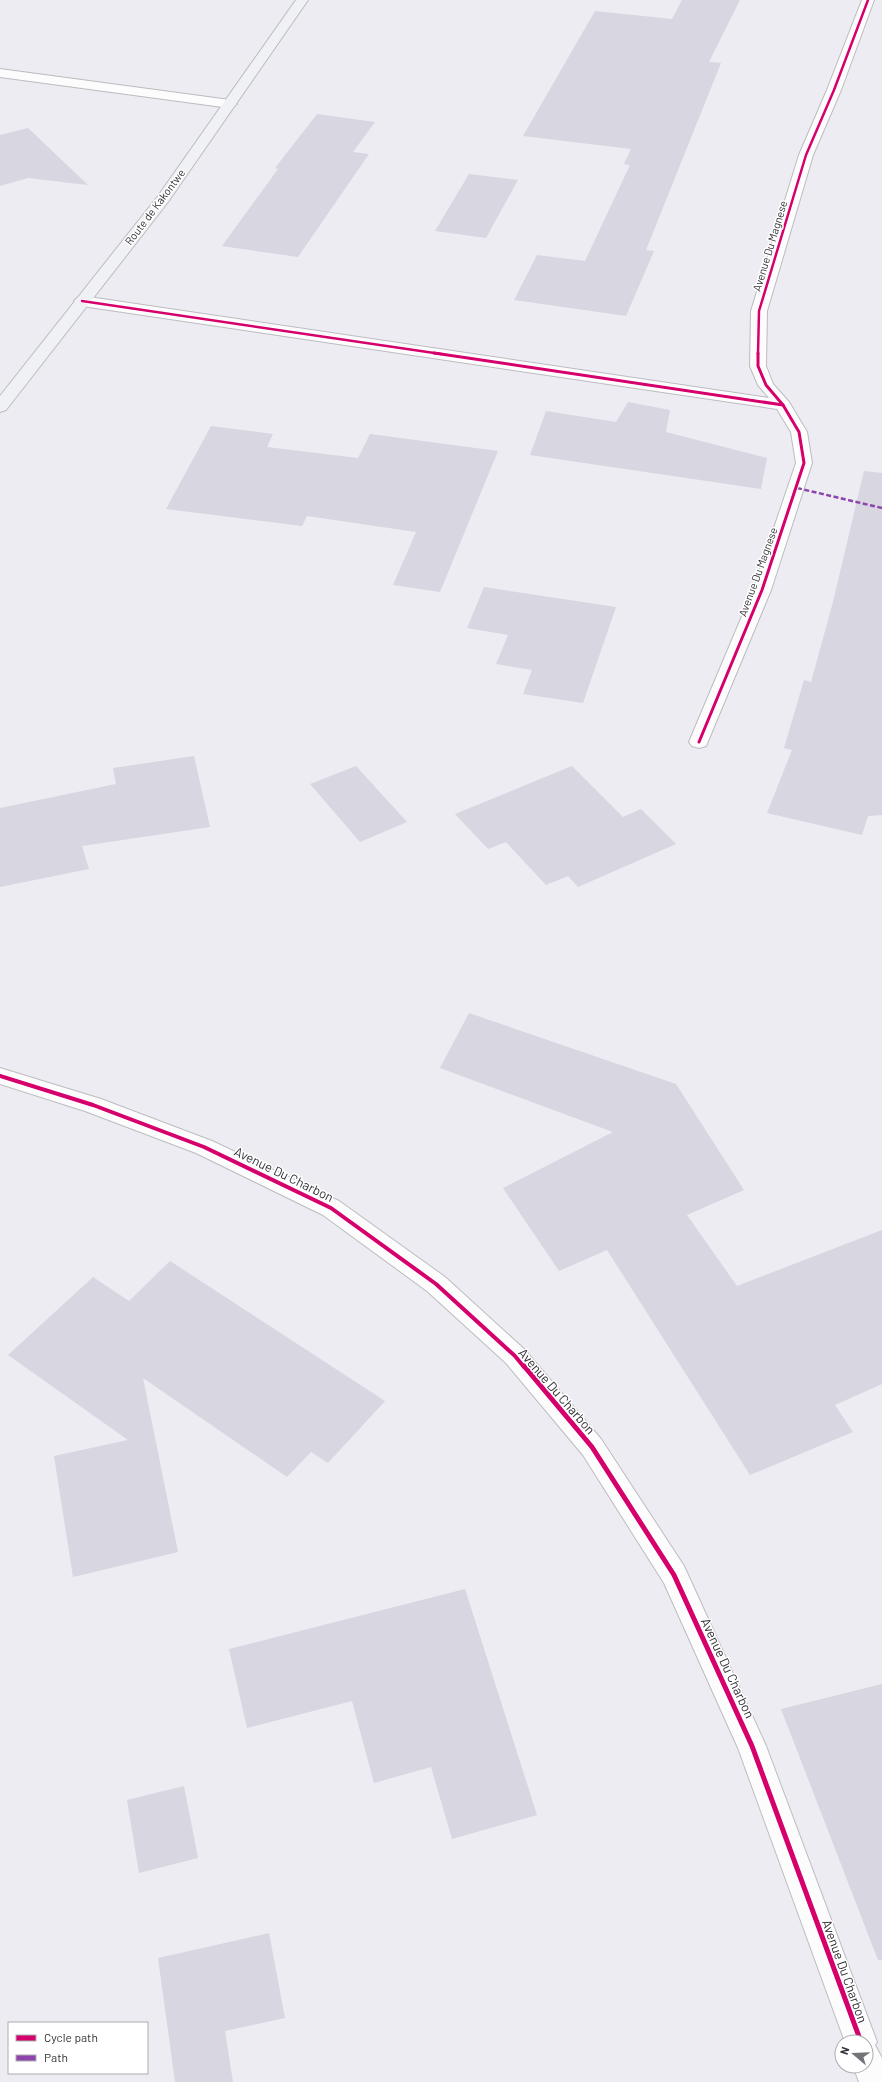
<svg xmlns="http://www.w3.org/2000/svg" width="882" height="2082" font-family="Barlow,sans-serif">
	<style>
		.building { fill: #d7d6e1 }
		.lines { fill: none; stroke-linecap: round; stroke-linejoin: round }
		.street-casing { stroke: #bcbcc0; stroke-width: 2 }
		.secondary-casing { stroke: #bcbcc0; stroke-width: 2 }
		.street { fill: #fcfcfd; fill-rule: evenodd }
		.secondary { fill: #eff1f5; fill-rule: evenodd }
		.quiet { stroke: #8e44ad; stroke-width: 2.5; stroke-dasharray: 5 2.5; stroke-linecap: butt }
		.cycleway-far3-casing { stroke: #fff; stroke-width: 4 }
		.cycleway-far2-casing { stroke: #fff; stroke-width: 5 }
		.cycleway-far1-casing { stroke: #fff; stroke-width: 6 }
		.cycleway-casing { stroke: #fff; stroke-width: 8 }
		.cycleway-far3 { stroke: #d6006c; stroke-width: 2.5 }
		.cycleway-far2 { stroke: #d6006c; stroke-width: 3 }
		.cycleway-far1 { stroke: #d6006c; stroke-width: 4 }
		.cycleway { stroke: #d6006c; stroke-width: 5 }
		.labels { text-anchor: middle; stroke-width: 3; stroke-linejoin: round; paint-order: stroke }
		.far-street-label { font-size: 11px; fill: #323237; stroke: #fff }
		.street-label { font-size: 13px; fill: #323237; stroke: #fff }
	</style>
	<rect width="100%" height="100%" fill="#ececf2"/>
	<!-- building -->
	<g class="building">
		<polygon points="682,0 740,0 709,62 721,63 646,250 654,251 626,316 514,300 537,255 585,261 630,165 624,164 631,149 523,136 595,11 672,19"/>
		<polygon points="317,114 375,122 353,152 369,154 298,257 222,246 278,169 275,168"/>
		<polygon points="28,128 88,185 28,178 0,186 0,135"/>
		<polygon points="469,174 518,180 486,238 435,231"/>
		<polygon points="628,402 670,410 666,432 767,458 761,489 530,455 546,411 616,422"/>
		<polygon points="211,426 273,434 267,447 358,458 370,434 498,451 440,592 393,585 416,532 307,516 302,526 166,509"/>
		<polygon points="864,471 882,473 882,815 868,816 862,835 767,813 792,750 784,748 804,680 811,682 833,602"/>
		<polygon points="484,587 616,607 583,703 523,694 532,670 496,664 508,635 467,628"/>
		<polygon points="194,756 210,827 82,846 89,869 0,887 0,808 116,784 113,768"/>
		<polygon points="356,766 407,822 360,842 310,784"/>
		<polygon points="572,766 623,817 641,809 676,844 578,887 568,876 546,885 506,842 488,849 455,814"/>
		<polygon points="469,1013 676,1084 744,1190 687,1215 737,1286 882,1230 882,1384 835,1405 853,1432 750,1475 607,1250 559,1271 503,1188 613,1132 440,1068"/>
		<polygon points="170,1261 385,1401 328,1463 311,1452 287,1477 143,1378 178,1552 73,1577 54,1456 128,1440 8,1355 93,1277 129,1301"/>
		<polygon points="465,1589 537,1815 452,1839 431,1767 374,1783 352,1701 247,1728 229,1649"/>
		<polygon points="882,1684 882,1960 878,1960 781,1709"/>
		<polygon points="184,1786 198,1858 139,1873 127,1800"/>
		<polygon points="269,1933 285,2018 225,2031 233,2082 175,2082 158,1958"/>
	</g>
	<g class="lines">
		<defs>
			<g id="street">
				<polygon points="862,0 874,0 841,90 813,155 767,311 766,366 773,384 789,402 807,432 812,463 771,590 706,746 699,748 692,746 689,742 753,590 796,463 791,432 777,409 82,306 77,304 74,301 77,298 82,296 769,398 758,385 750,366 751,311 799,155 827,90"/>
				<polygon points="0,69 230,100 237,104 230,108 0,77"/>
				<polygon points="0,1068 101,1099 212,1141 339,1201 445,1277 524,1349 601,1439 684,1566 766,1746 877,2042 875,2045 882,2058 882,2082 859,2082 853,2066 866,2066 866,2042 845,2042 738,1748 664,1583 583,1455 506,1363 427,1291 323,1215 196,1153 85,1111 0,1084"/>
			</g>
			<polygon id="secondary" points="296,0 308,0 168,202 6,410 0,412 0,396 158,196"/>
		</defs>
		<!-- street casing -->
		<use href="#street" class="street-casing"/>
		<!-- secondary casing -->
		<use href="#secondary" class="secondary-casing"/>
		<!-- street -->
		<use href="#street" class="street"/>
		<!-- secondary -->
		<use href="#secondary" class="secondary"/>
		<!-- quiet -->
		<polyline class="quiet" points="797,488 882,508"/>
		<defs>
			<g id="cycleway-far3">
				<polyline points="82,301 441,354"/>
				<polyline points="758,354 759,311 806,155 834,90 868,0"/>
			</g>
			<g id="cycleway-far2">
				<polyline points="434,353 783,405"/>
				<polyline points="699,742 762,590 804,463 799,432 783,405 766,385 758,366 758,353"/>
			</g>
			<polyline id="cycleway-far1" points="0,1076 93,1105 204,1147 331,1208 436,1284 515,1356 524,1367"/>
			<polyline id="cycleway" points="524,1366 592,1447 674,1575 752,1746 861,2042"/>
		</defs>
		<!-- cycleway-far3 casing -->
		<use href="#cycleway-far3" class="cycleway-far3-casing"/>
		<!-- cycleway-far2 casing -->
		<use href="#cycleway-far2" class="cycleway-far2-casing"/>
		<!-- cycleway-far1 casing -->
		<use href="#cycleway-far1" class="cycleway-far1-casing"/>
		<!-- cycleway casing -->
		<use href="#cycleway" class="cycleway-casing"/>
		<!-- cycleway-far3 -->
		<use href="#cycleway-far3" class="cycleway-far3"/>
		<!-- cycleway-far2 -->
		<use href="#cycleway-far2" class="cycleway-far2"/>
		<!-- cycleway-far1 -->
		<use href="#cycleway-far1" class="cycleway-far1"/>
		<!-- cycleway -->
		<use href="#cycleway" class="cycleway"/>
	</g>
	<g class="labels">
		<!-- far-street labels -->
		<g class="far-street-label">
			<text transform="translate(155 207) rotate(-53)" y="4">Route de Kakontwe</text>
			<text transform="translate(770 246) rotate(-73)" y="4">Avenue Du Magnese</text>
			<text transform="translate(758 572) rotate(-70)" y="4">Avenue Du Magnese</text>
		</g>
		<!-- street labels -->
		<g class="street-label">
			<text transform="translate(284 1174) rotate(26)" y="5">Avenue Du Charbon</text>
			<text transform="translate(557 1391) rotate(49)" y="5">Avenue Du Charbon</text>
			<text transform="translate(728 1668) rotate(65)" y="5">Avenue Du Charbon</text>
			<text transform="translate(845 1971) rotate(70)" y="5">Avenue Du Charbon</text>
		</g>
	</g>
	<!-- legend -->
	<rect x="8" y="2022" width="140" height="52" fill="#ffffff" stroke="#adadaf"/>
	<rect x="16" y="2035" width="20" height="6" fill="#d6006c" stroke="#adadaf"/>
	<text x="44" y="2042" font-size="12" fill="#323237">Cycle path</text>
	<rect x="16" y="2055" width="20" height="6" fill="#8e44ad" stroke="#adadaf"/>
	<text x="44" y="2062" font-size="12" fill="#323237">Path</text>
	<!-- north arrow -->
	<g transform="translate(854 2054) rotate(289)"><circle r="19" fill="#ffffff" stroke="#adadaf"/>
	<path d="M0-3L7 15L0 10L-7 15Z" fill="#737378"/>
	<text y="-6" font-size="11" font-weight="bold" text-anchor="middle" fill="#323237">N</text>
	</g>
</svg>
